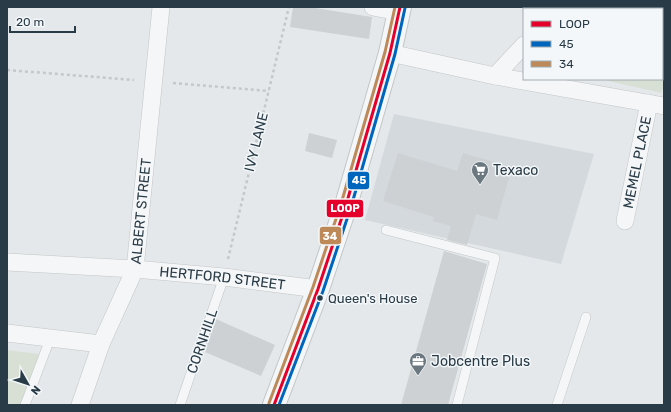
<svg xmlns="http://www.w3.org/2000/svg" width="671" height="412" font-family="Rubik,sans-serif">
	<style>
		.built { fill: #d3d9dd }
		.green { fill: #d8dfd5 }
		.building { fill: #cdd1d3 }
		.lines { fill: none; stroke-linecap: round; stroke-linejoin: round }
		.service-casing { stroke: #c3c6c8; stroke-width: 10 }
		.minor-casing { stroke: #c3c6c8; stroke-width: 18 }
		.tertiary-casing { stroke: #c3c6c8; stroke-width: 24 }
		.path { stroke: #c3c8ca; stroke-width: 2.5; stroke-dasharray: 3 3; stroke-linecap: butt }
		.service { stroke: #f4f6f7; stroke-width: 9 }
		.minor { stroke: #f4f6f7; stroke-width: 17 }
		.tertiary { stroke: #f4f6f7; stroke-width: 22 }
		.bus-1-casing { stroke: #f3f7f9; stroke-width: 6 }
		.bus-2-casing { stroke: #f3f7f9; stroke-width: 6 }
		.bus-3-casing { stroke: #f3f7f9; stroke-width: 6 }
		.bus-1 { stroke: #e4002b; stroke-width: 3 }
		.bus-2 { stroke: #0065bd; stroke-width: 3 }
		.bus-3 { stroke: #be8959; stroke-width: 3 }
		.bus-dot { fill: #293b46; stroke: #f3f7f9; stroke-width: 1.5 }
		.labels { text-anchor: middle; stroke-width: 3; stroke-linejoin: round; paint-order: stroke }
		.bus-label { font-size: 13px; fill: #293b46; stroke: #f3f7f9; text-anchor: start }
		.street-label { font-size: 14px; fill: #293b46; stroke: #f3f7f9 }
		.poi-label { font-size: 14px; fill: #293b46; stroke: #f3f7f9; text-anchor: start }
		.line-badge { stroke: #f3f7f9; stroke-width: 1.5 }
		.badge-label { font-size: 11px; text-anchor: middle; font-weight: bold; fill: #fff }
	</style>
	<rect width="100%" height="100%" fill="#e5e8ea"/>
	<!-- built -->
	<polygon class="built" points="394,114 594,154 561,264 365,220"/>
	<!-- green -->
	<g class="green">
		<polygon points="561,7 664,7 664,86 661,93 600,79 662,79 662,9 560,9"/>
		<polygon points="7,350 39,354 21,405 7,405"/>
	</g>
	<!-- building -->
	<g class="building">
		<polygon points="293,7 309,7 372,17 369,39 290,27"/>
		<polygon points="309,133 337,140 332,158 305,151"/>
		<polygon points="398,153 457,171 463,153 512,167 497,220 476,214 467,245 447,240 451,226 433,221 434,217 383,201"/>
		<polygon points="444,251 487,264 448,405 401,405"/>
		<polygon points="216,319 275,345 261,376 205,352"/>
	</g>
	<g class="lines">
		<defs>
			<g id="service">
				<polyline points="386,230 495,258 457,405"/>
				<polyline points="25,405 50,339"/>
				<polyline points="180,405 224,277"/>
				<polyline points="557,405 586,317"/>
			</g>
			<g id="minor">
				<polyline points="373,7 399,12"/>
				<polyline points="554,9 554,7"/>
				<polyline points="390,53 495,76 664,106"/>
				<polyline points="495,76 524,45"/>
				<path id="s1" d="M625,221L649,103"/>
				<path id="s2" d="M7,262L135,269L224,277L318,289"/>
				<polyline points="7,333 101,344"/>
				<path id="s3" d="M80,405L101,344L135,269L161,7"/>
			</g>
			<polyline id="tertiary" points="274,405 318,289 346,205 390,53 400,7"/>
		</defs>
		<!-- service casing -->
		<use href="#service" class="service-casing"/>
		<!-- minor casing -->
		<use href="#minor" class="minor-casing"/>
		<!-- tertiary casing -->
		<use href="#tertiary" class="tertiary-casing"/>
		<!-- path -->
		<g class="path">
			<polyline points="7,70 134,80"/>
			<polyline points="173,83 269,91"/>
			<polyline points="228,259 289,7"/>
		</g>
		<!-- service -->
		<use href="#service" class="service"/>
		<!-- minor -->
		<use href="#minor" class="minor"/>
		<!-- tertiary -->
		<use href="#tertiary" class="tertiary"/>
		<defs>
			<polyline id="bus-1" points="274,405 318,289 346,205 390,53 400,7"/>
			<polyline id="bus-2" points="279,405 323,291 351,207 395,54 405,8"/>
			<polyline id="bus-3" points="269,403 313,287 341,204 385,52 395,7"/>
		</defs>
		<!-- bus-1 casing -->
		<use href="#bus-1" class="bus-1-casing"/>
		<!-- bus-2 casing -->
		<use href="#bus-2" class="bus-2-casing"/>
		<!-- bus-3 casing -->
		<use href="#bus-3" class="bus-3-casing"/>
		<!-- bus-1 -->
		<use href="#bus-1" class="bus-1"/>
		<!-- bus-2 -->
		<use href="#bus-2" class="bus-2"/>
		<!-- bus-3 -->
		<use href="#bus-3" class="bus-3"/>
	</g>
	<!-- icons -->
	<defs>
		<symbol id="supermarket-pin" viewBox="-11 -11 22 30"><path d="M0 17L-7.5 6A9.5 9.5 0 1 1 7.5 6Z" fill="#6b787f" stroke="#f3f7f9"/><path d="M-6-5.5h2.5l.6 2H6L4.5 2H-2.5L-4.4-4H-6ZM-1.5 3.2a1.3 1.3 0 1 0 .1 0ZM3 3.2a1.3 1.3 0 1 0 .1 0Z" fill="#fff"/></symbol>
		<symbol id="office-pin" viewBox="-11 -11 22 30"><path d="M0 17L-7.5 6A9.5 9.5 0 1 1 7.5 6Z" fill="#6b787f" stroke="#f3f7f9"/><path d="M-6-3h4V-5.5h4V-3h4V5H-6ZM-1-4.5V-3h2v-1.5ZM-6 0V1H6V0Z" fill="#fff"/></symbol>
	</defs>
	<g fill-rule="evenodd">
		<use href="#supermarket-pin" x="470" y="160" width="20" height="27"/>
		<use href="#office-pin" x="408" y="351" width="20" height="27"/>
	</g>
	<!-- markers -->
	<circle class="bus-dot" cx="320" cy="298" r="3.5"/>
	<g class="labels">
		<!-- bus labels -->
		<g class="bus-label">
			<text x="328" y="303">Queen's House</text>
		</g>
		<!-- street labels -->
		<g class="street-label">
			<text transform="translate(256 142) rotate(-76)" y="5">IVY LANE</text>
			<text dy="5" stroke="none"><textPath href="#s1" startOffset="60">MEMEL PLACE</textPath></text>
			<text dy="5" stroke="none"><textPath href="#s3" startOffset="205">ALBERT STREET</textPath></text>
			<text dy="5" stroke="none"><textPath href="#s2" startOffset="216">HERTFORD STREET</textPath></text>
			<text transform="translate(202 341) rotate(-71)" y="5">CORNHILL</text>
		</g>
		<!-- poi labels -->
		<g class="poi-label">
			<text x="493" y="175">Texaco</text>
			<text x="431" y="366">Jobcentre Plus</text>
		</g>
	</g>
	<g class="line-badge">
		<rect x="347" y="171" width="23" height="19" rx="4" fill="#0065bd"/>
		<rect x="326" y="199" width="38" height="19" rx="4" fill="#e4002b"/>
		<rect x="319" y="226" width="23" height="19" rx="4" fill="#be8959"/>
	</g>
	<g class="badge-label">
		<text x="359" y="184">45</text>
		<text x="345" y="212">LOOP</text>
		<text x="330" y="240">34</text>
	</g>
	<!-- border -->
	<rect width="671" height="412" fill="none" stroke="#293b46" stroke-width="16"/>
	<!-- legend -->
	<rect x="523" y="8" width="140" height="72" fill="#f3f7f9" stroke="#a2acb1"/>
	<rect x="531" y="21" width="20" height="6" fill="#e4002b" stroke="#a2acb1"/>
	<text x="559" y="28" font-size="12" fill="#293b46">LOOP</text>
	<rect x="531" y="41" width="20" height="6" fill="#0065bd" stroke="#a2acb1"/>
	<text x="559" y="48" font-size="12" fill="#293b46">45</text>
	<rect x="531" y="61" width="20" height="6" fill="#be8959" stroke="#a2acb1"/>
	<text x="559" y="68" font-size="12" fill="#293b46">34</text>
	<!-- north arrow -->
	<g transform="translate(28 384) rotate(129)" stroke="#f3f7f9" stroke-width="3" paint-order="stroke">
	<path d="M0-3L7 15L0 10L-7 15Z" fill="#293b46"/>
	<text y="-6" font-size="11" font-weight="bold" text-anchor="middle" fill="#293b46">N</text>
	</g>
	<!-- scale -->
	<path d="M10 26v6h65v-6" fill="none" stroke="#293b46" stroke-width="2"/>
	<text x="16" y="26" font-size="12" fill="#293b46" stroke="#f3f7f9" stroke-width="3" paint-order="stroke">20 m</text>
</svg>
